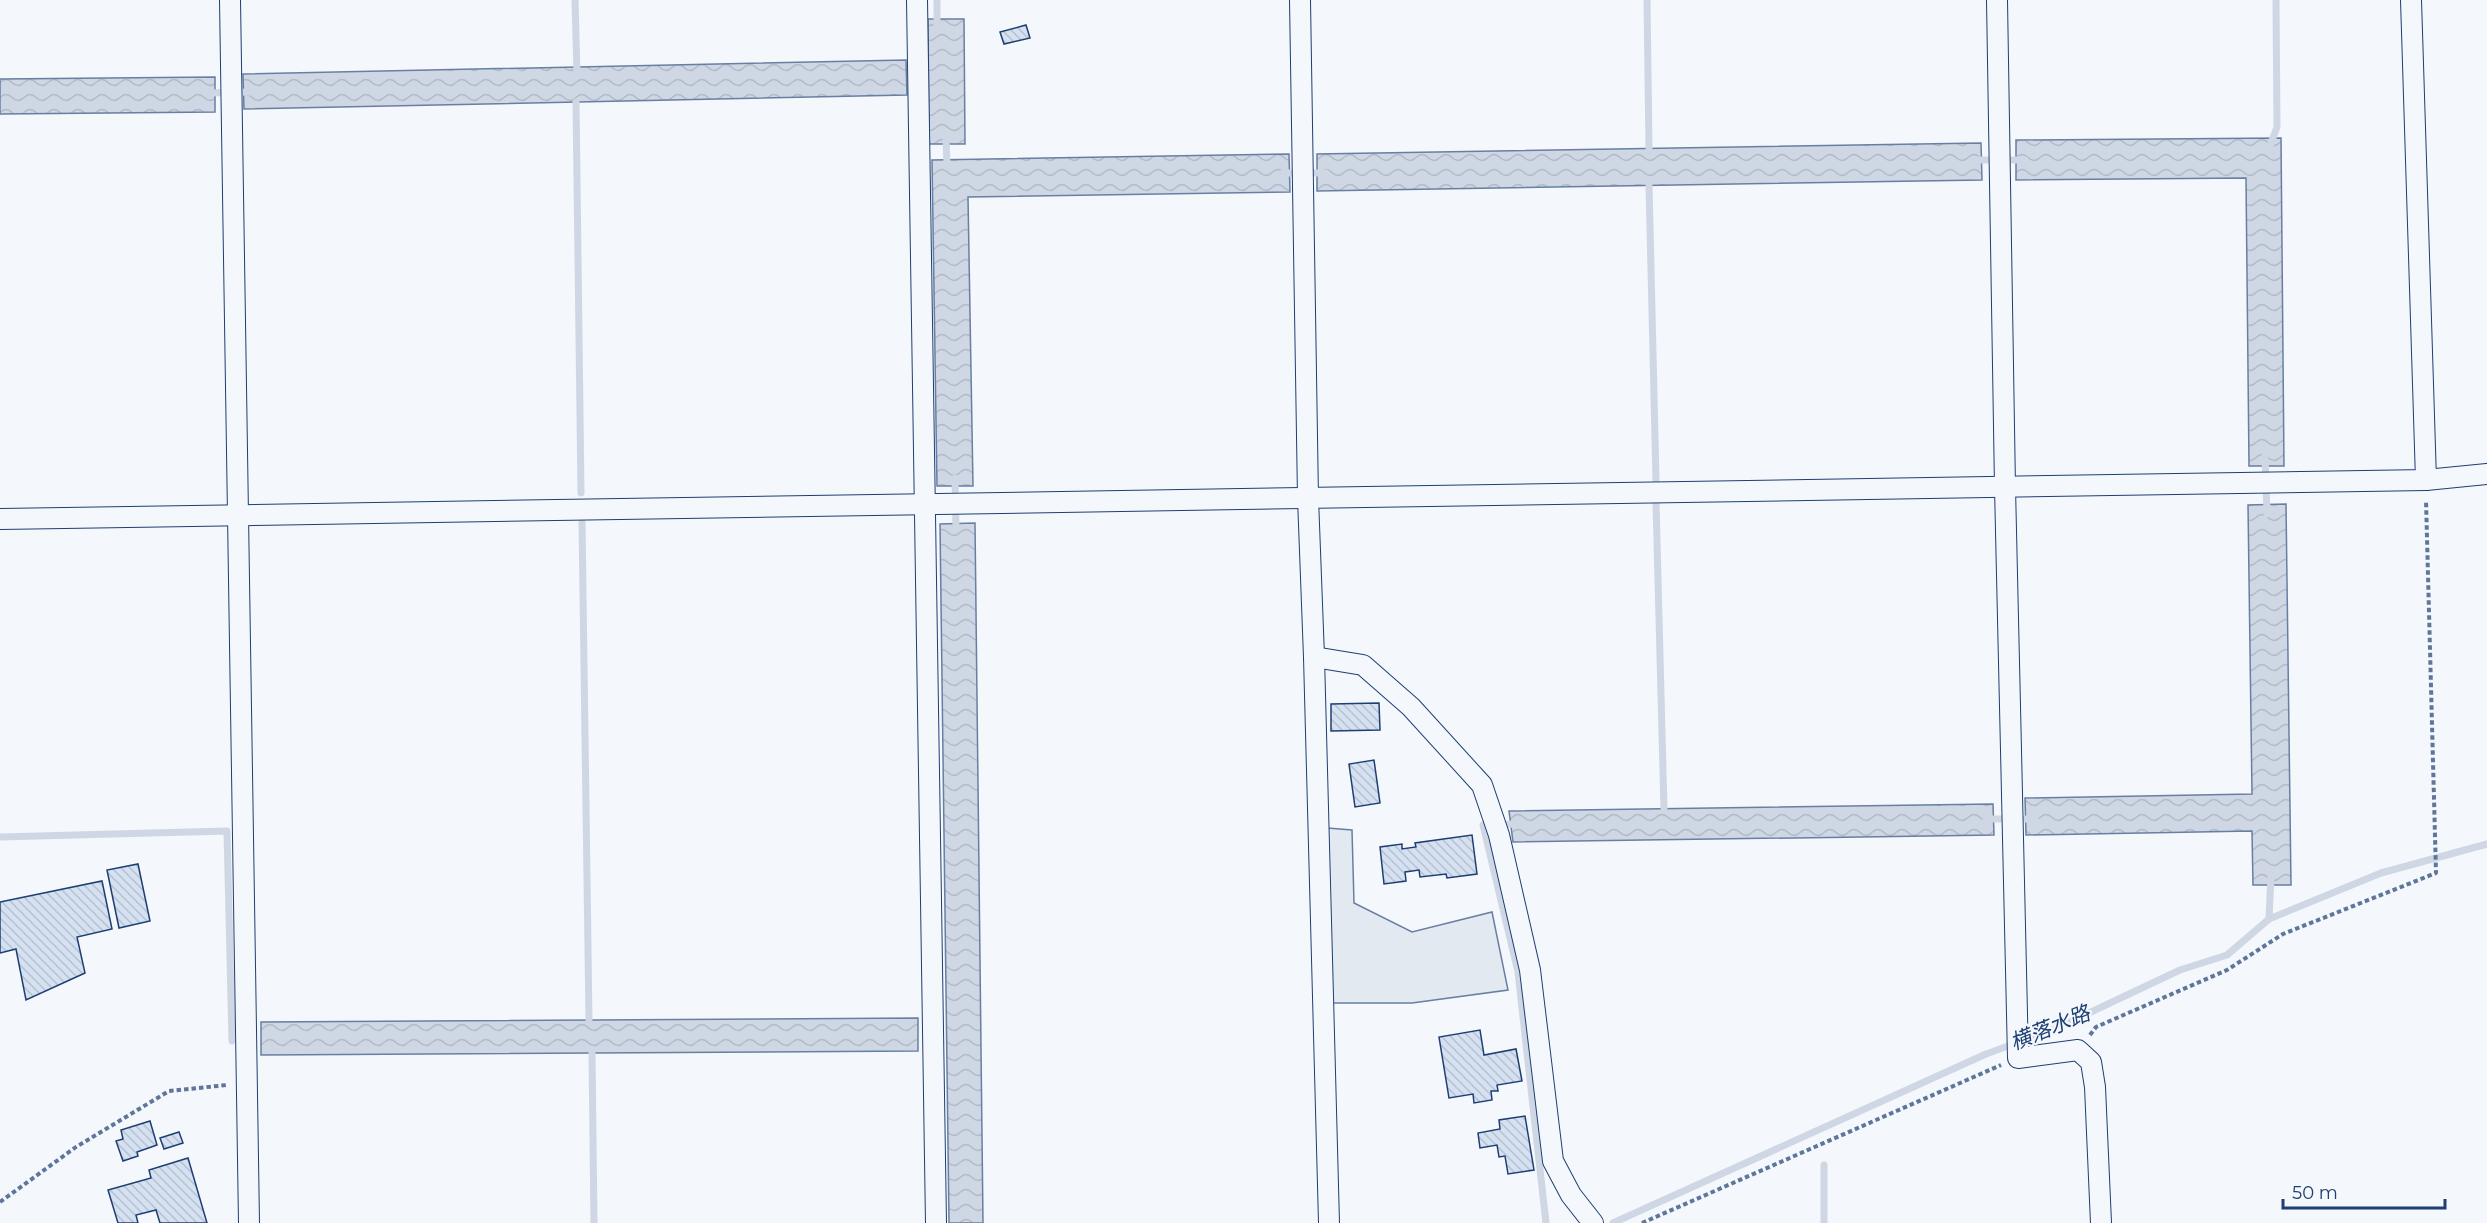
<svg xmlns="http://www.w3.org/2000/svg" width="2487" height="1223" font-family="Montserrat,'Noto Sans JP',sans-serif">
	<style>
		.green { fill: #e3e9f0; stroke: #687fa3; stroke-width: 1.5 }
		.water { fill: url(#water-waves); stroke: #687fa3; stroke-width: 1.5 }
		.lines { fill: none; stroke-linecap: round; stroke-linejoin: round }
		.stream { stroke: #cfd7e4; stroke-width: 7 }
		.building { fill: url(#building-back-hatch); stroke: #1d3f73; stroke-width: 1.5 }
		.street-casing { stroke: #1d3f73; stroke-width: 22 }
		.path { stroke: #5e769c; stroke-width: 4; stroke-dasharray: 4.5 3; stroke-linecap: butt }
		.street { stroke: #f4f7fb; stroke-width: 20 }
		.labels { text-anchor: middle; stroke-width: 4.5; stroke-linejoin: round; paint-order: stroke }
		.water-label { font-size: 21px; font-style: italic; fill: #1d3f73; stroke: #f4f7fb }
	</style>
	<defs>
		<pattern id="water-waves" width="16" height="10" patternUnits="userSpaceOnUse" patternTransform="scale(1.5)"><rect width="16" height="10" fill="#cfd7e4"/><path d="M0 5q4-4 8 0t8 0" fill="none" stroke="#b1bac7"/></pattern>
		<pattern id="building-back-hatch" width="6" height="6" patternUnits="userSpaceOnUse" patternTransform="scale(1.5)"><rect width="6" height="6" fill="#d5e0f0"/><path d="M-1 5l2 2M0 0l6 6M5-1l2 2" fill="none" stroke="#b6c1d1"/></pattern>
	</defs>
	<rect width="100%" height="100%" fill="#f4f7fb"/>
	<!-- green -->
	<polygon class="green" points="1327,828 1352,830 1354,903 1412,932 1492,912 1508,990 1412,1003 1330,1003"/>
	<!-- water -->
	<g class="water">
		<polygon points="928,19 964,19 965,144 929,144"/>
		<polygon points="906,60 907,95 244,109 243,74"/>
		<polygon points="215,77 215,112 0,114 0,79"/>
		<polygon points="2281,138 2284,466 2249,466 2246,178 2016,180 2016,140"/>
		<polygon points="1981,143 1982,180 1317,191 1317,154"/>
		<polygon points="1289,154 1290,192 968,197 973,486 937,486 932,160"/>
		<polygon points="2286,504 2291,885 2253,885 2252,831 2026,835 2025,798 2252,794 2248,505"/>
		<polygon points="975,523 983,1223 949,1223 940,524"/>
		<polygon points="1993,804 1994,835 1513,842 1509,811"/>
		<polygon points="918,1018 918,1051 261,1055 261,1022"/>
	</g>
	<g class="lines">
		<!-- stream -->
		<g class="stream">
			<polyline points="575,0 577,74"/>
			<polyline points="937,0 937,27"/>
			<polyline points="1647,0 1649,148"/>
			<polyline points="207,93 252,92"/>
			<polyline points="576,102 581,493"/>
			<polyline points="946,137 947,167"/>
			<polyline points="2270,146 2277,127 2276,0"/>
			<polyline points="1973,160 2025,160"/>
			<polyline points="1283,173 1326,173"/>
			<polyline points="1649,185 1656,480"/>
			<polyline points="2265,456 2267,514"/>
			<polyline points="955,478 956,530"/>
			<polyline points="1656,503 1664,809"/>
			<polyline points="582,522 589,1020"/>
			<polyline points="1986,819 2035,819"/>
			<polyline points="1519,824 1483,825 1518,972 1546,1223"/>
			<polyline points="0,837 227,831 232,1041"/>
			<polyline points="2269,919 2271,876"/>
			<polyline points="592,1053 594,1223"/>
			<polyline points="1824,1165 1824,1223"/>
			<polyline points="1613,1223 1986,1054 2055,1029 2180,970 2227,955 2269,919 2381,873 2487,844"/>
		</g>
	</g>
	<!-- building -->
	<g class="building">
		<polygon points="1026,25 1030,38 1004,44 1000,32"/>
		<polygon points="1379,703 1380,730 1331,731 1331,704"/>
		<polygon points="1374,760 1380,803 1355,807 1349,764"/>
		<polygon points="1472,835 1477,874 1447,878 1446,874 1420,877 1419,870 1405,872 1406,881 1384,884 1380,847 1402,844 1402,849 1416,847 1415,843"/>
		<polygon points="138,864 150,921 119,928 107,870"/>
		<polygon points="102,881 112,929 77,937 85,973 26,1000 16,949 0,953 0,902"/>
		<polygon points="1480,1030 1484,1055 1516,1049 1522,1081 1497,1085 1498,1091 1491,1091 1492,1100 1474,1103 1473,1094 1449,1098 1439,1037"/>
		<polygon points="1525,1116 1534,1170 1508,1174 1505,1156 1499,1157 1497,1145 1480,1148 1478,1133 1500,1129 1499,1120"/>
		<polygon points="150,1121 157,1145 137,1152 138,1156 123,1161 116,1141 123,1139 121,1130"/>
		<polygon points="179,1132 183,1143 164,1149 160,1138"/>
		<polygon points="188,1158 207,1223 160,1223 156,1210 136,1215 138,1223 118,1223 108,1190 151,1178 149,1170"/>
	</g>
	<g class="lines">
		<defs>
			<g id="street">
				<polyline points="230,0 249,1223"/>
				<polyline points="917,0 936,1223"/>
				<polyline points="1300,0 1308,498 1314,657 1329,1223"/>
				<polyline points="1997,0 2005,487 2018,1058 2078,1050 2091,1062 2095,1087 2101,1223"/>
				<polyline points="2411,0 2426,480"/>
				<polyline points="0,519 2426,480 2487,474"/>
				<polyline points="1314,657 1363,665 1411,707 1482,785 1499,835 1530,970 1553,1161 1571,1195 1593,1223"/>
			</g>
		</defs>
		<!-- street casing -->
		<use href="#street" class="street-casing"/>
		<!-- path -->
		<g class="path">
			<polyline points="2090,1035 2096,1027 2227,970 2283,934 2436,873 2426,500"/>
			<polyline points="0,1202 76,1147 169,1091 227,1085"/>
			<polyline points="1642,1223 2001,1065"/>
		</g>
		<!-- street -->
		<use href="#street" class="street"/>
	</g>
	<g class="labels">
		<!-- water labels -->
		<g class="water-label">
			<text transform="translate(2050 1028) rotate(-22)" y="7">横落水路</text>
		</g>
	</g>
	<!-- scale -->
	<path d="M2283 1199v9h162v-9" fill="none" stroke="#1d3f73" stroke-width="3"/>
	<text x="2292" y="1199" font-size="18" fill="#1d3f73" stroke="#f4f7fb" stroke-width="4.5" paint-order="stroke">50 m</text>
</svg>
